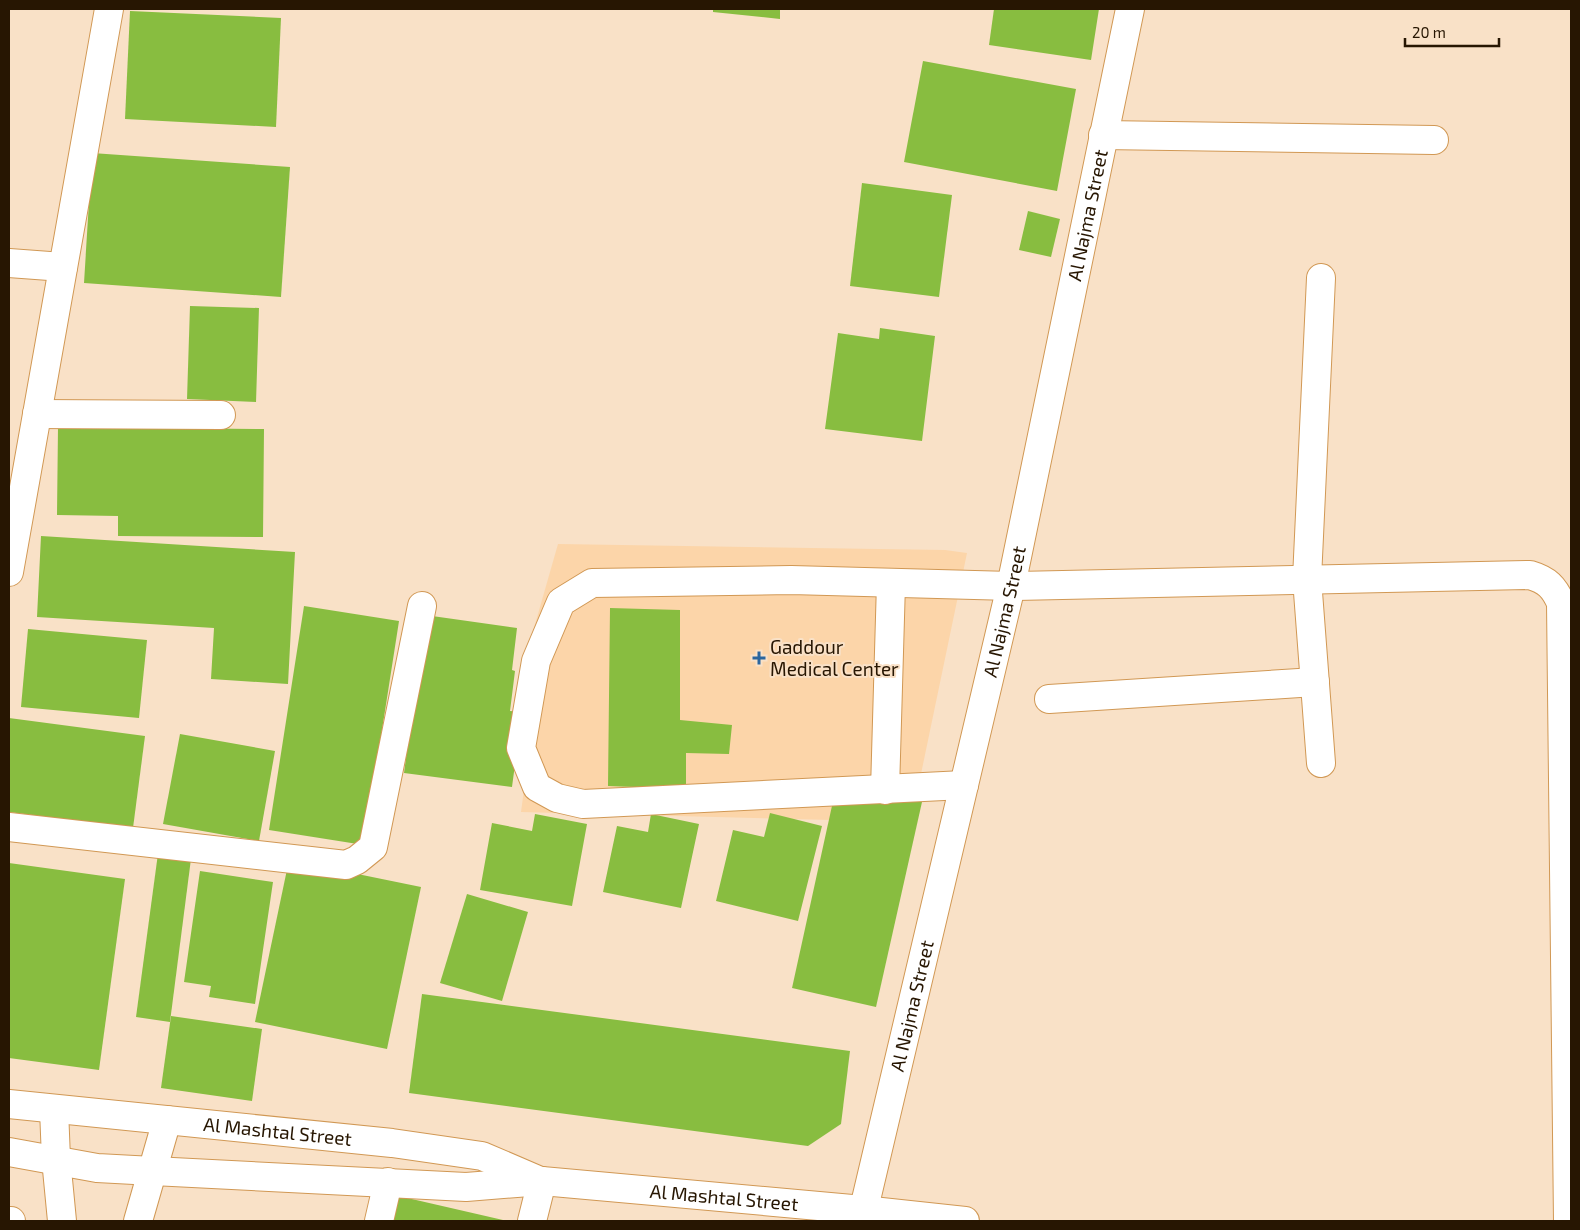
<svg xmlns="http://www.w3.org/2000/svg" width="1580" height="1230" font-family="'Exo 2',sans-serif">
	<style>
		.built { fill: #fcd5a9 }
		.building { fill: #88bd40 }
		.lines { fill: none; stroke-linecap: round; stroke-linejoin: round }
		.minor-casing { stroke: #d19854; stroke-width: 30 }
		.major-casing { stroke: #d19854; stroke-width: 30 }
		.minor { stroke: #fff; stroke-width: 28 }
		.major { stroke: #fff; stroke-width: 28 }
		.poi-dot { fill: #2b669e; stroke: #f9e1c7; stroke-width: 2 }
		.labels { text-anchor: middle; stroke-width: 4; stroke-linejoin: round; paint-order: stroke }
		.street-label { font-size: 19px; fill: #271602; stroke: #f9e1c7 }
		.poi-label { font-size: 19px; fill: #271602; stroke: #f9e1c7; text-anchor: start }
	</style>
	<rect width="100%" height="100%" fill="#f9e1c7"/>
	<!-- built -->
	<polygon class="built" points="558,544 945,550 967,553 911,822 521,812 533,723 514,698"/>
	<!-- building -->
	<g class="building">
		<polygon points="713,9 780,9 780,19 713,12"/>
		<polygon points="994,9 1099,9 1091,60 989,45"/>
		<polygon points="130,11 281,18 276,127 125,119"/>
		<polygon points="923,61 1076,89 1057,191 904,162"/>
		<polygon points="92,153 290,167 281,297 84,283"/>
		<polygon points="862,183 952,195 939,297 850,286"/>
		<polygon points="1028,211 1060,219 1051,257 1019,250"/>
		<polygon points="190,306 259,308 256,402 187,399"/>
		<polygon points="880,328 935,336 922,441 825,429 838,333 879,339"/>
		<polygon points="58,427 264,429 263,537 118,536 118,516 57,515"/>
		<polygon points="41,536 295,552 288,684 211,679 214,628 37,617"/>
		<polygon points="304,606 399,621 364,845 269,830"/>
		<polygon points="610,608 680,610 680,720 732,725 729,754 686,753 686,789 608,786"/>
		<polygon points="425,615 517,628 512,670 515,671 510,711 522,712 512,787 404,773"/>
		<polygon points="28,629 147,640 139,718 21,707"/>
		<polygon points="9,718 145,736 133,828 9,812"/>
		<polygon points="180,734 275,751 259,841 163,824"/>
		<polygon points="837,783 922,802 876,1007 792,988"/>
		<polygon points="770,813 822,826 798,921 716,901 733,830 764,837"/>
		<polygon points="535,814 587,824 572,906 480,890 492,823 532,831"/>
		<polygon points="651,814 699,824 681,908 603,892 617,826 648,832"/>
		<polygon points="159,846 192,851 170,1022 136,1017"/>
		<polygon points="289,860 421,887 387,1049 255,1022"/>
		<polygon points="9,863 125,879 99,1070 9,1058"/>
		<polygon points="200,871 273,882 255,1004 209,997 211,986 184,982"/>
		<polygon points="467,894 528,912 502,1001 440,983"/>
		<polygon points="422,994 850,1051 841,1124 808,1146 409,1093"/>
		<polygon points="171,1016 262,1029 252,1101 161,1088"/>
		<polygon points="390,1194 503,1220 503,1221 384,1221"/>
	</g>
	<g class="lines">
		<defs>
			<g id="minor">
				<polyline points="1103,135 1434,140"/>
				<polyline points="9,263 63,267"/>
				<polyline points="37,414 221,415"/>
				<polyline points="9,572 109,9"/>
				<polyline points="1049,699 1315,682"/>
				<polyline points="1321,763 1307,579 1321,278"/>
				<path d="M964,785L583,804L557,798L537,787L521,748L536,661L561,602L592,583L791,580L1011,586L1530,575C1547,580 1554,587 1561,603L1568,1221"/>
				<polyline points="885,790 891,583"/>
				<polyline points="9,827 346,865 357,860 373,847 422,606"/>
				<polyline points="9,1221 11,1221"/>
				<polyline points="379,1221 388,1182"/>
				<polyline points="532,1221 542,1181"/>
				<path id="s1" d="M861,1221L1011,586L1130,9"/>
			</g>
			<g id="major">
				<path id="s2" d="M9,1104L392,1143L482,1156L538,1180"/>
				<polyline points="54,1109 56,1159 62,1221"/>
				<path id="s3" d="M9,1152L97,1168L153,1171L466,1187L542,1181L863,1210L965,1221"/>
				<polyline points="138,1221 167,1120"/>
			</g>
		</defs>
		<!-- minor casing -->
		<use href="#minor" class="minor-casing"/>
		<!-- major casing -->
		<use href="#major" class="major-casing"/>
		<!-- minor -->
		<use href="#minor" class="minor"/>
		<!-- major -->
		<use href="#major" class="major"/>
	</g>
	<!-- markers -->
	<path class="poi-dot" d="M756.5 650.5h5v5h5v5h-5v5h-5v-5h-5v-5h5z"/>
	<g class="labels">
		<!-- street labels -->
		<g class="street-label">
			<text dy="7" stroke="none"><textPath href="#s1" startOffset="1031">Al Najma Street</textPath></text>
			<text dy="7" stroke="none"><textPath href="#s1" startOffset="626">Al Najma Street</textPath></text>
			<text dy="7" stroke="none"><textPath href="#s1" startOffset="221">Al Najma Street</textPath></text>
			<text dy="7" stroke="none"><textPath href="#s2" startOffset="270">Al Mashtal Street</textPath></text>
			<text dy="7" stroke="none"><textPath href="#s3" startOffset="718">Al Mashtal Street</textPath></text>
		</g>
		<!-- poi labels -->
		<g class="poi-label">
			<text x="770" y="654">Gaddour<tspan x="770" dy="22">Medical Center</tspan></text>
		</g>
	</g>
	<!-- border -->
	<rect width="1580" height="1230" fill="none" stroke="#271602" stroke-width="20"/>
	<!-- scale -->
	<path d="M1405 38v8h94v-8" fill="none" stroke="#271602" stroke-width="2.5"/>
	<text x="1412" y="38" font-size="15" fill="#271602" stroke="#f9e1c7" stroke-width="4" paint-order="stroke">20 m</text>
</svg>
